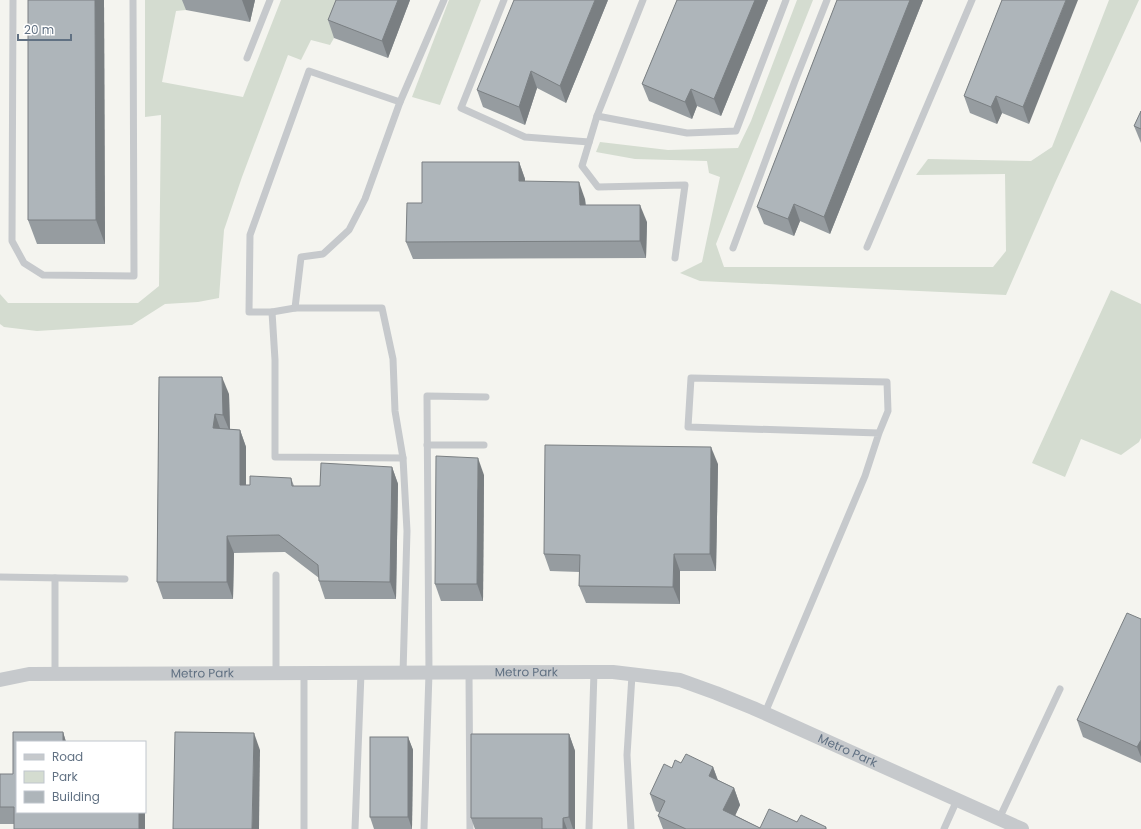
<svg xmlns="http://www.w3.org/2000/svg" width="1141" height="829" font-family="Poppins,sans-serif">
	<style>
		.green { fill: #d4dcd0 }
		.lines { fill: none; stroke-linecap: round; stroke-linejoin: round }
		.service { stroke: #c6c9cc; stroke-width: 7 }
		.minor { stroke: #c6c9cc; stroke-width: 14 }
		.wall { fill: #969ca0 }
		.shaded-wall { fill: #7a7f82 }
		.building { fill: #aeb5ba; stroke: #7a7f82 }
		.labels { text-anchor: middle; stroke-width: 4; stroke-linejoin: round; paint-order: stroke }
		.street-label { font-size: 12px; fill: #617183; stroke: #fff }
	</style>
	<rect width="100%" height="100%" fill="#f4f4ef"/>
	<!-- green -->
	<g class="green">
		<polygon points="145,0 188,0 186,10 176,11 162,82 243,97 281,0 348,0 334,38 330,45 311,40 301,60 288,55 242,177 224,230 219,298 198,302 165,304 132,325 37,331 4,327 0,324 0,294 8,303 138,303 159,286 161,115 145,117"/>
		<polygon points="449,0 481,0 440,105 412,97"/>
		<polygon points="797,0 813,0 716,244 724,267 993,267 1006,251 1005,174 916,175 928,159 1031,161 1052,147 1109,0 1139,0 1055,183 1006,295 700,281 680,273 702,262 720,177 709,173 707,161 635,159 596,152 600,142 668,150 738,148 751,121"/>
		<polygon points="1111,290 1141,304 1141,438 1139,442 1121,455 1081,439 1065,477 1032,463"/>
	</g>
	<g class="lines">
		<!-- service -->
		<g class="service">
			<polyline points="13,0 12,241 24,263 43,275 134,276 133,0"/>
			<polyline points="504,0 461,108 525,137 589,142"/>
			<polyline points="643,0 597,116 582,166 598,187 685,185 675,258"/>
			<polyline points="247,58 270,0"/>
			<polyline points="597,116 687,133 736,131 786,0"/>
			<polyline points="867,247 972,0"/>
			<polyline points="733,248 795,81 827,0"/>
			<polyline points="295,308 272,312 275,360 275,457 403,458"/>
			<polyline points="272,312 249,312 250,235 309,71 400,102"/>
			<polyline points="427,445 484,445"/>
			<polyline points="276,575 276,673"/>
			<polyline points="0,577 125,579"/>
			<polyline points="55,578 55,673"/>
			<polyline points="304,673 304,829"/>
			<polyline points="403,673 407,531 403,458 395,411 393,359 382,308 295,308 301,257 323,254 349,230 365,199 400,102 444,0"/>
			<polyline points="469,673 470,829"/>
			<polyline points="765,713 865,476 879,433 688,427 691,378 887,382 888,411 879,433"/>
			<polyline points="999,819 1060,689"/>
			<polyline points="355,829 361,673"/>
			<polyline points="424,829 429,673 427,396 486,397"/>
			<polyline points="589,829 594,672"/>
			<polyline points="631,829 627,755 632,675"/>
			<polyline points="944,829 957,800"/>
		</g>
		<!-- minor -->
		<path class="minor" id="s1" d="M0,680L29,674L594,672H613L680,680L716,693L753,708L1022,829"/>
	</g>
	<!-- wall -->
	<g class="wall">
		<polygon points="28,0 104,0 105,244 37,244 28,220"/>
		<polygon points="182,0 255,0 250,22 186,10"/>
		<polygon points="336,0 410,0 388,58 334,38 328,20"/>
		<polygon points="608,0 566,103 537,88 525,125 483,107 477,90"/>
		<polygon points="677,0 768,0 721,116 697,106 692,119 649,101 642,84"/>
		<polygon points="837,0 923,0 830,234 800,221 794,236 764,224 757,207"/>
		<polygon points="1002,0 1029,124 1002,113 997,124 970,113 964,96"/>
		<polygon points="1141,111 1141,143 1134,126"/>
		<polygon points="519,162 525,179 525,182 585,199 586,205 647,222 646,258 413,259 406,242 422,203"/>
		<polygon points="159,377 229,394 230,429 240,430 246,447 246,485 250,485 291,478 294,486 320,486 392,467 398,484 396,599 325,599 319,581 319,578 285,552 234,553 233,599 163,599 157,582"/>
		<polygon points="718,464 716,571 680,571 680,604 586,603 579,586 580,572 550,571 544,554"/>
		<polygon points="484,475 483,601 441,601 435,584"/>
		<polygon points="1141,619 1141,763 1083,737 1077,720"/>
		<polygon points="13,732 63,732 66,742 17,742 17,812 145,812 145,770 145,829 14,829 14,824 0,824 0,774 13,774"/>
		<polygon points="569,734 575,751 575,829 475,829 471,818"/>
		<polygon points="408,737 413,750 412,829 374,829 370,817"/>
		<polygon points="681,763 713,767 718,780 734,788 740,805 735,815 760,828 797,822 826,827 827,829 663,829 658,816 660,813 656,811 650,794"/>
	</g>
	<!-- shaded-wall -->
	<g class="shaded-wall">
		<polygon points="95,0 104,0 105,244 96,220"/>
		<polygon points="242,0 255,0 250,22"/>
		<polygon points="398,0 410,0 388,58 382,41"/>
		<polygon points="595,0 608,0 566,103 560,86"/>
		<polygon points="755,0 768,0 721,116 714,99"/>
		<polygon points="910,0 923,0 830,234 824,217"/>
		<polygon points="1066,0 1078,0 1029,124 1023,107"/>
		<polygon points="531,71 537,88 525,125 519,107"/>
		<polygon points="691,89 697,106 692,119 685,102"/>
		<polygon points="996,96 1002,113 997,124 991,107"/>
		<polygon points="519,162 525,179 525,199 519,181"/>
		<polygon points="579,182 585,199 586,222 580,205"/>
		<polygon points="794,204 800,221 794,236 788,219"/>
		<polygon points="640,205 647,222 646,258 640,241"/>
		<polygon points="222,377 229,394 230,432 223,415"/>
		<polygon points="215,414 221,431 213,428"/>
		<polygon points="240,430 246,447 246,502 240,485"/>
		<polygon points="711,447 718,464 716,571 710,554"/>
		<polygon points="478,458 484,475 483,601 477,584"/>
		<polygon points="392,467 398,484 396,599 390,582"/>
		<polygon points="227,536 234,553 233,599 227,582"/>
		<polygon points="674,554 680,571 680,604 673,587"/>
		<polygon points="63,732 66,742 63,742"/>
		<polygon points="254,733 260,750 259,829 252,829"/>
		<polygon points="569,734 575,751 575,829 573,829 569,817"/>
		<polygon points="408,737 413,750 412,829 408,817"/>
		<polygon points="1141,740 1141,757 1137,747"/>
		<polygon points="713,767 719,784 709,776"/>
		<polygon points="145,770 145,829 139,829 139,812 145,812"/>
		<polygon points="734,788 740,805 730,827 723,810"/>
		<polygon points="563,818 567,829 563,829"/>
	</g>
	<!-- building -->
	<g class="building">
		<polygon points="28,0 95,0 96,220 28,220"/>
		<polygon points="336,0 398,0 382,41 328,20"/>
		<polygon points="514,0 595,0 560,86 531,71 519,107 477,90"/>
		<polygon points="677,0 755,0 714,99 691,89 685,102 642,84"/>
		<polygon points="837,0 910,0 824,217 794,204 788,219 757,207"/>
		<polygon points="1002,0 1066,0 1023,107 996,96 991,107 964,96"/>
		<polygon points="1141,111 1141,129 1134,126"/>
		<polygon points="422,162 519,162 519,181 579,182 580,205 640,205 640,241 406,242 407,203 422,203"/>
		<polygon points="159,377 222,377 223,415 215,414 213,428 240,430 240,485 250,485 250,476 291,478 292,486 320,486 321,463 392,467 390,582 319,581 318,565 279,535 227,536 227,582 157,582"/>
		<polygon points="545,445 711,447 710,554 674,554 673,587 579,586 580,555 544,554"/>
		<polygon points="436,456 478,458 477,584 435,584"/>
		<polygon points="1127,613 1141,619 1141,740 1137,747 1077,720"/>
		<polygon points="13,732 63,732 63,742 17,742 17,812 139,812 139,829 14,829 14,807 0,807 0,774 13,774"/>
		<polygon points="175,732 254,733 252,829 173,829"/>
		<polygon points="471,734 569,734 569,817 563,818 563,829 542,829 542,818 471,818"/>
		<rect x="370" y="737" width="38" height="80"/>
		<polygon points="686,754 713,767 709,776 734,788 723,810 760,828 769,809 797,822 801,815 826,827 825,829 686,829 658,816 665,801 650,794 664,764 672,768 675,760 681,763"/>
	</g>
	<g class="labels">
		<!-- street labels -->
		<g class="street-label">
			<text dy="4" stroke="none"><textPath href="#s1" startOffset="203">Metro Park</textPath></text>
			<text dy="4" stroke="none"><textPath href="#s1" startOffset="527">Metro Park</textPath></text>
			<text dy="4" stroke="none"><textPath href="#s1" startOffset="863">Metro Park</textPath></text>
		</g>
	</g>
	<!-- legend -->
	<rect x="16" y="741" width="130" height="72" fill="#ffffff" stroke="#c0c6cd"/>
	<rect x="24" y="754" width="20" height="6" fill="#c6c9cc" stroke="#c0c6cd"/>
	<text x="52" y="761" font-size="12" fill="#617183">Road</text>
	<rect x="24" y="771" width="20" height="12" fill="#d4dcd0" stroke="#c0c6cd"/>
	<text x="52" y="781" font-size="12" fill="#617183">Park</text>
	<rect x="24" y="791" width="20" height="12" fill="#aeb5ba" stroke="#c0c6cd"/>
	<text x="52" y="801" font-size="12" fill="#617183">Building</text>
	<!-- scale -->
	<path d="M18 34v6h53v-6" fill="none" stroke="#617183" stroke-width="2"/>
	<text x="24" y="34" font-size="12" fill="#617183" stroke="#ffffff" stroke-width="3" paint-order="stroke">20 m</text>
</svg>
